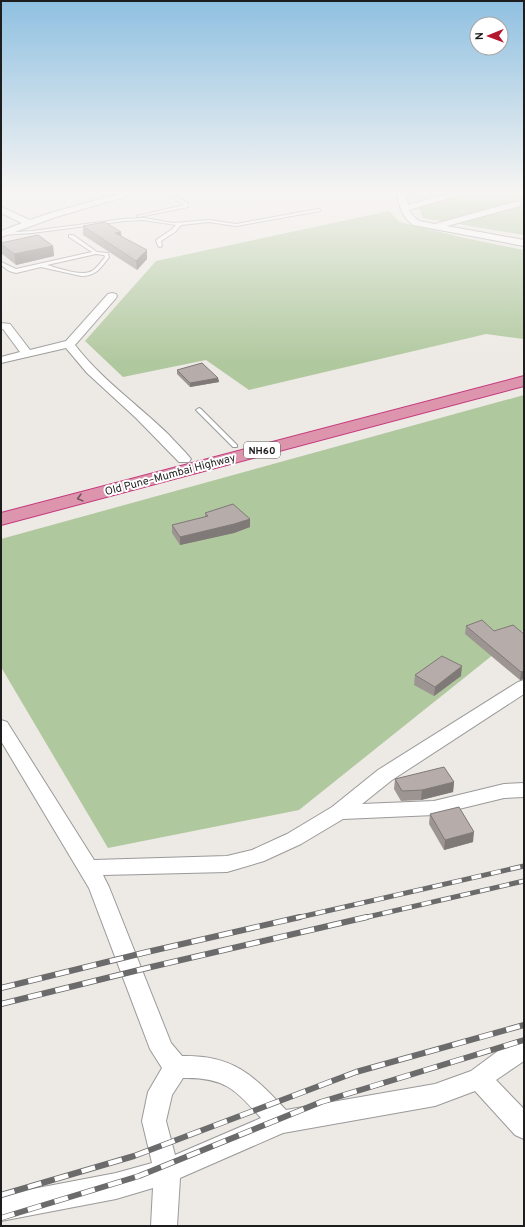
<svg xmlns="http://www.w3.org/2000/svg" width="525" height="1227" font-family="Overpass,sans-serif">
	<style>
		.forest { fill: #b0c89e }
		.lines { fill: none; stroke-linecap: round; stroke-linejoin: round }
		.lane-casing { stroke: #9a9a9a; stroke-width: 2 }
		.street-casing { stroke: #9a9a9a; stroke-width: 2 }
		.highway-casing { stroke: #c5387d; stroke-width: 2 }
		.lane { fill: #fff; fill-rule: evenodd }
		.street { fill: #fff; fill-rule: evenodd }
		.highway { fill: #dc95ac; fill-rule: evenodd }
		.rail-far1-casing { stroke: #6b6b6b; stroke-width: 5 }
		.rail-casing { stroke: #6b6b6b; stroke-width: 6 }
		.rail-far1 { stroke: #fff; stroke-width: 3.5; stroke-dasharray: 10; stroke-linecap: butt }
		.rail { stroke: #fff; stroke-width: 4.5; stroke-dasharray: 14; stroke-linecap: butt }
		.wall { fill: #9d9592 }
		.shaded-wall { fill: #7f7977 }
		.building { fill: #b6adaa; stroke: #7f7977 }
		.oneway { stroke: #73535d }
		.labels { text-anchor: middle; stroke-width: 4; stroke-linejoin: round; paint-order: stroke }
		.shield { fill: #fff; stroke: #616161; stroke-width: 1 }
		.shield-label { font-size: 10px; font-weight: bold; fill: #1d1d1d }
		.street-label { font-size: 11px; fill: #1d1d1d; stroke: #fff }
	</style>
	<rect width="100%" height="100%" fill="#ede9e4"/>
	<!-- forest -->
	<g class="forest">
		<polygon points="407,191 524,191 524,235 423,218 415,199"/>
		<polygon points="389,211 400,222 460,237 524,250 524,339 486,334 249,390 206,360 123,377 85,341 156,261"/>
		<polygon points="524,395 524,630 299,810 108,848 1,667 1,539"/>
	</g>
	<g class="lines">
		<defs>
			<g id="lane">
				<polygon points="173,195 188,203 188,207 139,217 137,216 184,205 171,197 171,196"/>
				<polygon points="318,209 320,210 320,211 236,226 209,222 181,225 175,232 161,241 162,246 160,247 158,246 156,240 171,230 176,225 144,220 124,221 32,233 1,235 1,233 32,231 124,219 144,218 173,223 209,220 236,224"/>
				<path d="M69,235H73L97,252L108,253L109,257C101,268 96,276 81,276L41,267L16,273L9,271L1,265V262L16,269L92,252L69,237ZM96,254L104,255L105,257C101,262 97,268 92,271C81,277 58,268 47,265Z"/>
				<polygon points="199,408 201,409 237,445 237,447 233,447 196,410"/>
			</g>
			<g id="street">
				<polygon points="129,191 144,191 56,217 1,237 1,231 22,223 1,213 1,207 30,220 50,213"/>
				<path d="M397,191H405L408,205L458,191H473L409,210L412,215L419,221L435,224L514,202H520L521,204L520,206L447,226L524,240V246L413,225C401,216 399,205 397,191Z"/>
				<path d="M112,293L116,294L117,296L116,298L75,345C101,379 137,404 168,434C175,442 184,450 191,459L189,462H179L136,418L87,373L66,348L1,363V357L20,352L3,329H1V323L10,324L30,350L66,341L108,294Z"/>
				<path d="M524,680V694L392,780L362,804L434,801L504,784L524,783V797L504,798L434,815L343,819L301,844L264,861L227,872L103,875L109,887L171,1043L182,1056C233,1055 252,1074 286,1110L435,1084L471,1071L498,1051L524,1039V1061L496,1080L524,1109V1139L515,1135L475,1091L435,1106L283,1133L180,1178L177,1226H151L153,1188L116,1199L1,1221V1195L116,1173L152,1163L142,1121L148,1092L162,1068L150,1049L89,888L1,741V720L7,722L94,860L227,856L252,850L287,834L332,807L378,770L518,682ZM183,1078C224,1077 235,1089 261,1118L175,1155L166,1121L172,1095Z"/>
			</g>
			<polygon id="highway" points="524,376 524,386 1,525 1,513"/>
		</defs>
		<!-- lane casing -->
		<use href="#lane" class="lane-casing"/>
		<!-- street casing -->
		<use href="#street" class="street-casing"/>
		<!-- highway casing -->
		<use href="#highway" class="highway-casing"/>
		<!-- lane -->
		<use href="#lane" class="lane"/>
		<!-- street -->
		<use href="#street" class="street"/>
		<!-- highway -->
		<use href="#highway" class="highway"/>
		<defs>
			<g id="rail-far1">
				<polyline points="296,918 524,866"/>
				<polyline points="363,918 524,881"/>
			</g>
			<g id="rail">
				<polyline points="1,988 147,952 300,917"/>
				<polyline points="1,1004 151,967 367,917"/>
				<polyline points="1,1195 134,1156 356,1072 524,1025"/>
				<polyline points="1,1218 139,1176 321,1102 524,1040"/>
			</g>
		</defs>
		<!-- rail-far1 casing -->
		<use href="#rail-far1" class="rail-far1-casing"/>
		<!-- rail casing -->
		<use href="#rail" class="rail-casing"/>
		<!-- rail-far1 -->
		<use href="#rail-far1" class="rail-far1"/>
		<!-- rail -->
		<use href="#rail" class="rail"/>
	</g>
	<!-- wall -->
	<g class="wall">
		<polygon points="83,226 121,232 121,237 147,259 137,270 83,235"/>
		<polygon points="1,243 53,246 54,256 16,265 1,253"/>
		<polygon points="177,370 218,378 219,382 190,387 177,374"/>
		<polygon points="205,513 250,519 250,527 234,533 180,545 172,533 172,525 205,517"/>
		<polygon points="466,626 494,631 524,634 524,679 520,680 465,634"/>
		<polygon points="415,675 461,676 434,696 414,685"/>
		<polygon points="395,779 454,782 453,792 421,800 401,801 394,789"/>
		<polygon points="430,814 473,842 444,850 429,824"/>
	</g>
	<!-- shaded-wall -->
	<g class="shaded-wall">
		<polygon points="121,232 122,240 115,233"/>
		<polygon points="53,246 54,256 16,265 14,254"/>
		<polygon points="147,250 147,259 137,270 136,261"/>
		<polygon points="218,378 219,382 190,387 190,383"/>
		<polygon points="250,519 250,527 234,533 180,545 180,537"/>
		<polygon points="462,666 461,676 434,696 435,687"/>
		<polygon points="524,671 524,679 520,680 521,672"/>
		<polygon points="454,782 453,792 421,800 422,790"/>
		<polygon points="474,832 473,842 444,850 445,840"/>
	</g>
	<!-- building -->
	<g class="building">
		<polygon points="105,222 121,232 115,233 147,250 136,261 83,226"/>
		<polygon points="38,235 53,246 14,254 1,244 1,243"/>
		<polygon points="202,363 218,378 190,383 177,370"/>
		<polygon points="233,504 250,519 234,524 180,537 172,525 208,516 205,513"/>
		<polygon points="482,620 494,631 513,625 524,634 524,671 521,672 466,626"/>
		<polygon points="442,656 462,666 435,687 415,675"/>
		<polygon points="444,767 454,782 422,790 402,791 395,779"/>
		<polygon points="459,807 474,832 445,840 430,814"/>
	</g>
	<!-- one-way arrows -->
	<defs><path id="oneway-chevron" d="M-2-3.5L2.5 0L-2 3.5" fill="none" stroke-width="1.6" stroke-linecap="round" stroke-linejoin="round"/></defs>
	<use class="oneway" href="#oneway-chevron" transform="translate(80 498) rotate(165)"/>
	<!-- sky -->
	<linearGradient id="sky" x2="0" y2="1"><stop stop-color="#8fc0e1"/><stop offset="0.53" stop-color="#f7f5f3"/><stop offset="1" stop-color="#f7f5f3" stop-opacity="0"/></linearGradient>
	<rect width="525" height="363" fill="url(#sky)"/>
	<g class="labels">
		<!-- shield labels -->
		<rect class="shield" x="244" y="442" width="36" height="16" rx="3"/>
		<g class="shield-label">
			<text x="262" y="454">NH60</text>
		</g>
		<!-- street labels -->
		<g class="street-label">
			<text transform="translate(170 474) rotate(-15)" y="4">Old Pune–Mumbai Highway</text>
		</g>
	</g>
	<!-- border -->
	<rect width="525" height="1227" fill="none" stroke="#1d1d1d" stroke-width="4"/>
	<!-- north arrow -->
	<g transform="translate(489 36) rotate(269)"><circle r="19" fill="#ffffff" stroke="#a5a5a5"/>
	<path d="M0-3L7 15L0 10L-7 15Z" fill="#b4172e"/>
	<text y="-6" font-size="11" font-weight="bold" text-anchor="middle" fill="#1d1d1d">N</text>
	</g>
</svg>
